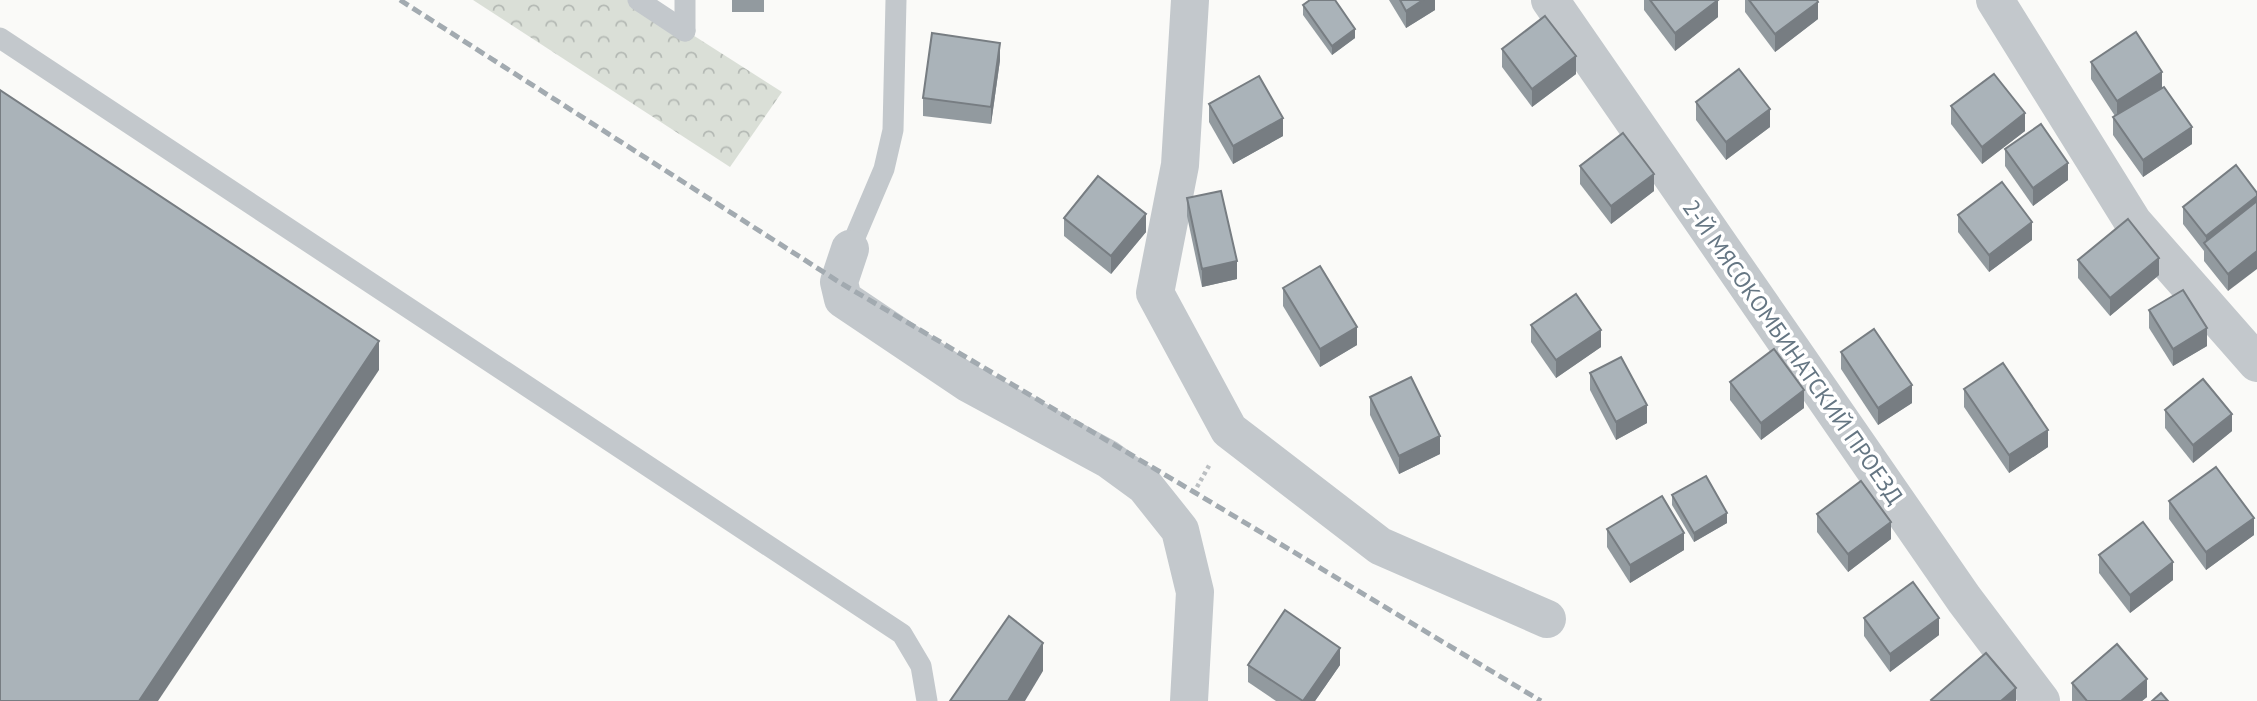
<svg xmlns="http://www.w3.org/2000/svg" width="2257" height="701" font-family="'PT Sans',sans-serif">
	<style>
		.forest { fill: url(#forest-crowns) }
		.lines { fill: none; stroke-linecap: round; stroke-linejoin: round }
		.path { stroke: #bbbfc2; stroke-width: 4.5; stroke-dasharray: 3.5 3.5; stroke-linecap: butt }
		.service { stroke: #c3c8cc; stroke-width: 21 }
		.minor { stroke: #c3c8cc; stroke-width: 38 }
		.rail { stroke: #a2aab0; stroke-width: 5; stroke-dasharray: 10 5; stroke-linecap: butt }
		.wall { fill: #929a9f }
		.shaded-wall { fill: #777d82 }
		.building { fill: #aab3b9; stroke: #777d82; stroke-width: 2 }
		.labels { text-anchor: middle; stroke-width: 7; stroke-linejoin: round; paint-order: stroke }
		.street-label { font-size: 23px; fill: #657683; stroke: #fff }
	</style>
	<defs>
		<pattern id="forest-crowns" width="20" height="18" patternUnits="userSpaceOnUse" patternTransform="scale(1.75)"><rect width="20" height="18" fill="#dadfd7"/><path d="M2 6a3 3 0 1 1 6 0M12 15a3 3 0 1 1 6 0" fill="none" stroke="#b4b9b4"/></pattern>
	</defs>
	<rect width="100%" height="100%" fill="#fafaf8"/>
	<!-- forest -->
	<polygon class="forest" points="473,0 638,0 782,92 730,167"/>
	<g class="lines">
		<!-- path -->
		<polyline class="path" points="1197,487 1210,464"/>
		<!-- service -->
		<g class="service">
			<polyline points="638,0 685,31"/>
			<polyline points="685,31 685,0"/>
			<polyline points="0,38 902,634 921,666 927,701"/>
			<polyline points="850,249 884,169 893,130 896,0"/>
		</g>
		<!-- minor -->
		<g class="minor">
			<polyline points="1190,0 1180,165 1155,293 1229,430 1380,546 1547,619"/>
			<polyline points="1550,0 1964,599 2041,701"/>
			<polyline points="1995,0 2133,222 2257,363"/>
			<polyline points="850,249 839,282 843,299 968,383 1108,459 1145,486 1180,530 1195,592 1189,701"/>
		</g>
		<!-- rail -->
		<polyline class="rail" points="400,0 839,282 1194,492 1541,701"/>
	</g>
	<!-- wall -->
	<g class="wall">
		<rect x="732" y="0" width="32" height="12"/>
		<polygon points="1389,0 1435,0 1435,10 1406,28"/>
		<polygon points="1644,0 1718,0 1718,17 1675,51 1644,10"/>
		<polygon points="1745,0 1817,0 1818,19 1775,52 1745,12"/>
		<polygon points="1303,5 1355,38 1332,55 1303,15"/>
		<polygon points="1502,49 1576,74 1532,107 1502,67"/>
		<polygon points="1000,60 991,124 923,116 923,98"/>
		<polygon points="2091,62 2162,88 2192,144 2143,177 2113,135 2113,117 2115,116 2091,79"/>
		<polygon points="1696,102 1770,127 1726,160 1696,120"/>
		<polygon points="1209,104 1283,136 1233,164 1209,122"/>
		<polygon points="1951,106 2025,131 1982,164 1951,124"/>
		<polygon points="2005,149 2068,180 2033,206 2005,166"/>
		<polygon points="1580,166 1654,191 1611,224 1580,184"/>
		<polygon points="2257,193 2228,291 2204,261 2204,251 2183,224 2183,207"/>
		<polygon points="1187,198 1237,279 1202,287 1187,216"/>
		<polygon points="1958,215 2032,240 1989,272 1958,232"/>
		<polygon points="1064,218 1146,232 1111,274 1064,236"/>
		<polygon points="2078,260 2159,275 2110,316 2078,278"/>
		<polygon points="1283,288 1357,345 1320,367 1283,306"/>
		<polygon points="2149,310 2207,346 2173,366 2149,328"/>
		<polygon points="1531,325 1601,347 1556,378 1531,342"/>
		<polygon points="1841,352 1912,403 1878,425 1841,369"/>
		<polygon points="1590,373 1647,423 1616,440 1590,390"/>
		<polygon points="1730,382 1804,408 1761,440 1730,400"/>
		<polygon points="1964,389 2048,447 2009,473 1964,407"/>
		<polygon points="1370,397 1440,454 1399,474 1370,415"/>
		<polygon points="2165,410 2232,431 2193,463 2165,428"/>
		<polygon points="1672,495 1727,523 1694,542 1672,505"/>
		<polygon points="2169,501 2254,535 2206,570 2169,519"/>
		<polygon points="1817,514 1891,539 1848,572 1817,532"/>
		<polygon points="1607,529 1684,550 1630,583 1607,547"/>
		<polygon points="2099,555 2173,580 2130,613 2099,573"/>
		<polygon points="1864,618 1939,635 1890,672 1864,636"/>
		<polygon points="1248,665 1340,665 1315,701 1276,701 1248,682"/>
		<polygon points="2072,683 2147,697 2142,701 2072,701"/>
	</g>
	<!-- shaded-wall -->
	<g class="shaded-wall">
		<polygon points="1423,0 1435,0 1435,10 1406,28 1406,11"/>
		<polygon points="1718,0 1718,17 1675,51 1675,33"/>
		<polygon points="1818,2 1818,19 1775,52 1775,34"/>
		<polygon points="1355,29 1355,38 1332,55 1332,46"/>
		<polygon points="1000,43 1000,60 991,124 991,107"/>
		<polygon points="1576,56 1576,74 1532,107 1532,89"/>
		<polygon points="2162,72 2162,89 2117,119 2117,101"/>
		<polygon points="1770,109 1770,127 1726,160 1726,142"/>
		<polygon points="2025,113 2025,131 1982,164 1982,147"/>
		<polygon points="1283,118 1283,136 1233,164 1233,146"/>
		<polygon points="2192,127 2192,144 2143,177 2143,160"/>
		<polygon points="2068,163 2068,180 2033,206 2033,188"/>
		<polygon points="1654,174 1654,191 1611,224 1611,206"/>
		<polygon points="2257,196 2257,214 2206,246 2206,236"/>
		<polygon points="1146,214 1146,232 1111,274 1111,256"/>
		<polygon points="2032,222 2032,240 1989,272 1989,255"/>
		<polygon points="2257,251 2257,269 2228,291 2228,274"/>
		<polygon points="2159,258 2159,275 2110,316 2110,298"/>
		<polygon points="1237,261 1237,279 1202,287 1202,269"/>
		<polygon points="1357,327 1357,345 1320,367 1320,349"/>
		<polygon points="2207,328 2207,346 2173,366 2173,349"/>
		<polygon points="1601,330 1601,347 1556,378 1556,360"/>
		<polygon points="379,341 379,370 158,701 139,701"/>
		<polygon points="1912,385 1912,403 1878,425 1878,408"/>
		<polygon points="1804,390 1804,408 1761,440 1761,423"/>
		<polygon points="1647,405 1647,423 1616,440 1616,422"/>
		<polygon points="2232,414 2232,431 2193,463 2193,445"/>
		<polygon points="2048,430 2048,447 2009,473 2009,455"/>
		<polygon points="1440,436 1440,454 1399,474 1399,456"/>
		<polygon points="1727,513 1727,523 1694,542 1694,533"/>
		<polygon points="2254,518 2254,535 2206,570 2206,552"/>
		<polygon points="1891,522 1891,539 1848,572 1848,554"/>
		<polygon points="1684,533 1684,550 1630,583 1630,565"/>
		<polygon points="2173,562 2173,580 2130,613 2130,595"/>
		<polygon points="1939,618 1939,635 1890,672 1890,654"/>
		<polygon points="1043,643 1043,671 1025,701 1008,701"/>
		<polygon points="1340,648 1340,665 1315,701 1303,701"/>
		<polygon points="2147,679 2147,697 2142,701 2121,701"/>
		<polygon points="2016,688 2016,701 2001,701"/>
	</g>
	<!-- building -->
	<g class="building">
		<polygon points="1310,0 1335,0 1355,29 1332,46 1303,5"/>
		<polygon points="1400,0 1423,0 1406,11"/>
		<polygon points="1650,0 1718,0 1675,33"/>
		<polygon points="1749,0 1817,0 1818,2 1775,34"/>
		<polygon points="1545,16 1576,56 1532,89 1502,49"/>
		<polygon points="2136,32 2162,72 2117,101 2091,62"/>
		<polygon points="932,33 1000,43 991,107 923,98"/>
		<polygon points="1739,69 1770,109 1726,142 1696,102"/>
		<polygon points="1994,74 2025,113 1982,147 1951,106"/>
		<polygon points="1259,76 1283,118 1233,146 1209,104"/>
		<polygon points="2164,87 2192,127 2143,160 2113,117"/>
		<polygon points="0,90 379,341 139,701 0,701"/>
		<polygon points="2041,124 2068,163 2033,188 2005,149"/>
		<polygon points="1623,133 1654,174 1611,206 1580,166"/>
		<polygon points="2236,165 2257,193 2257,196 2206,236 2183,207"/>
		<polygon points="1098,176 1146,214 1111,256 1064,218"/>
		<polygon points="2002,182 2032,222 1989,255 1958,215"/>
		<polygon points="1221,191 1237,261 1202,269 1187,198"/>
		<polygon points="2257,201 2257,251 2228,274 2204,243"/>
		<polygon points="2128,219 2159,258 2110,298 2078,260"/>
		<polygon points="1320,266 1357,327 1320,349 1283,288"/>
		<polygon points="2183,290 2207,328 2173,349 2149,310"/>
		<polygon points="1576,294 1601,330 1556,360 1531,325"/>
		<polygon points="1874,329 1912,385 1878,408 1841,352"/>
		<polygon points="1774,349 1804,390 1761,423 1730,382"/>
		<polygon points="1621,357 1647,405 1616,422 1590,373"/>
		<polygon points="2003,363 2048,430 2009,455 1964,389"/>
		<polygon points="1411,377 1440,436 1399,456 1370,397"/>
		<polygon points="2203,379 2232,414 2193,445 2165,410"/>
		<polygon points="2216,467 2254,518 2206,552 2169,501"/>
		<polygon points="1706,476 1727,513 1694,533 1672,495"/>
		<polygon points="1861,481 1891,522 1848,554 1817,514"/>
		<polygon points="1662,496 1684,533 1630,565 1607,529"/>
		<polygon points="2143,522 2173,562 2130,595 2099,555"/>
		<polygon points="1913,582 1939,618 1890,654 1864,618"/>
		<polygon points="1285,610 1340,648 1303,701 1248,665"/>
		<polygon points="1009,616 1043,643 1008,701 950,701"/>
		<polygon points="2117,644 2147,679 2121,701 2087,701 2072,683"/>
		<polygon points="1986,653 2016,688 2001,701 1932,701 1931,700"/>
		<polygon points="2161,693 2168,701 2152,701"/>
	</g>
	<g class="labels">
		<!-- street labels -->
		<g class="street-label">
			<text transform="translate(1793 352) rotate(55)" y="8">2-Й МЯСОКОМБИНАТСКИЙ ПРОЕЗД</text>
		</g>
	</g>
</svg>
